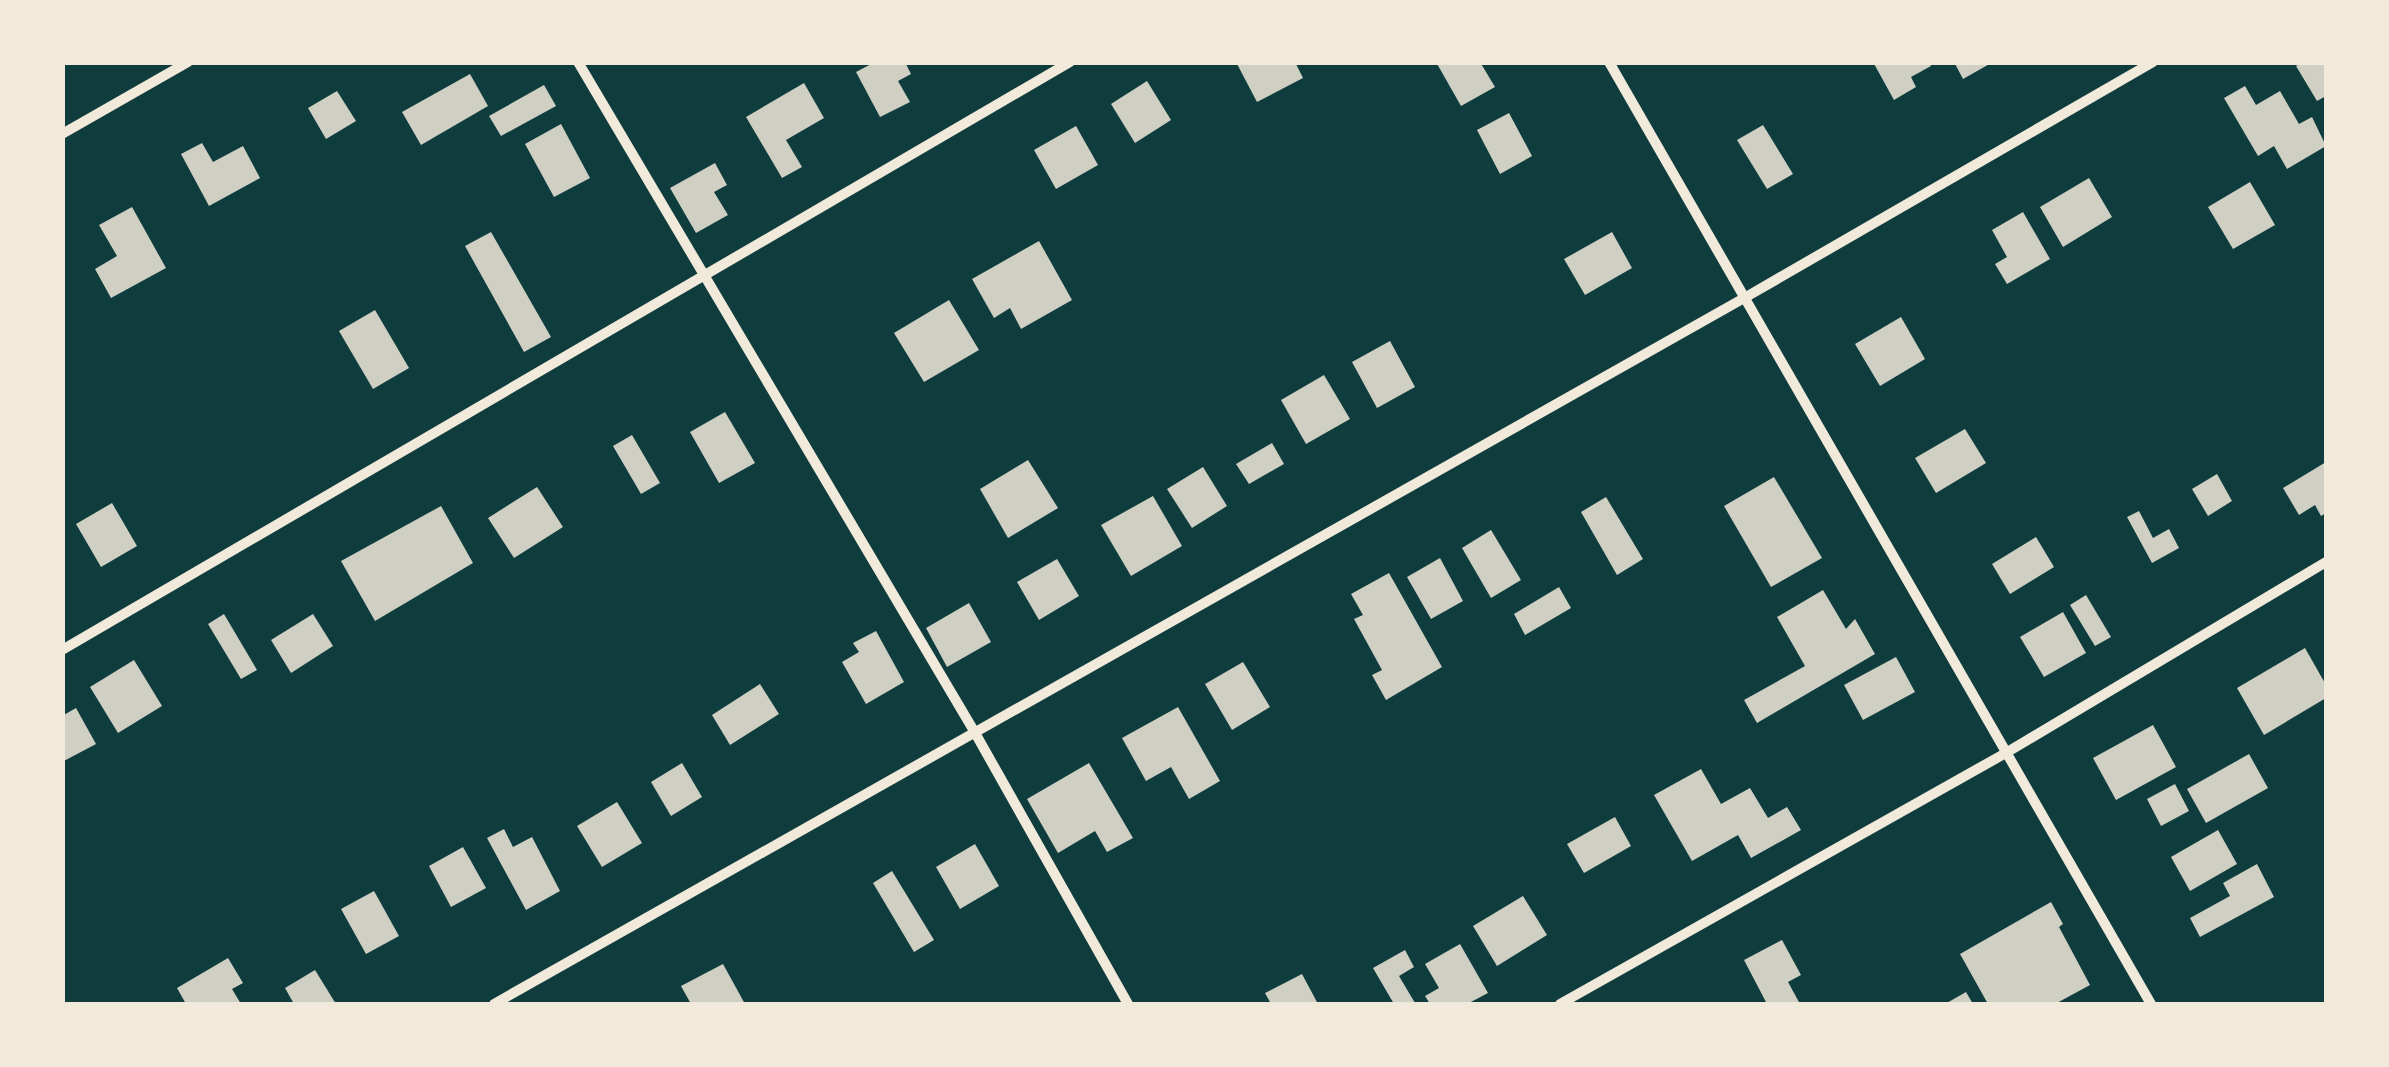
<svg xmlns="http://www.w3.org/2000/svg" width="2389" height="1067" font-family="Inter,sans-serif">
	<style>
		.building { fill: #cfcfc3 }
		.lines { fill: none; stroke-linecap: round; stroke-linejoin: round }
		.minor { stroke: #f1e9da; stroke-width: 10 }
	</style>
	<rect width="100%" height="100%" fill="#0f3d3e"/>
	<!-- building -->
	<g class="building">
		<polygon points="875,62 905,62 911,74 898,81 910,102 880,117 856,72"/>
		<polygon points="1236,62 1295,62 1303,78 1257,102"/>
		<polygon points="1436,62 1480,62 1495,87 1461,106"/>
		<polygon points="1873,62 1929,62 1931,66 1911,77 1916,87 1894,100"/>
		<polygon points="1954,62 1993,62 1963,79"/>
		<polygon points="2302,62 2326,62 2326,96 2317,101 2296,66"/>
		<polygon points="470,74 488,106 421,145 402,112"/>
		<polygon points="1147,81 1171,120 1135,143 1111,104"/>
		<polygon points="804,83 824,118 786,140 802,167 782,178 746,117"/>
		<polygon points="544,85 556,106 501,136 489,116"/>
		<polygon points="2245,86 2256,105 2280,91 2299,124 2312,117 2326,146 2287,169 2274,146 2258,156 2224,98"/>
		<polygon points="337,91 356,121 326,139 308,108"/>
		<polygon points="1509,113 1532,156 1500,174 1477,130"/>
		<polygon points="561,124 590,178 554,197 525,144"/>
		<polygon points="1763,125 1793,174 1767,189 1737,140"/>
		<polygon points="1076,126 1098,165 1056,189 1034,150"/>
		<polygon points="202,143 213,162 243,146 260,178 209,206 181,154"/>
		<polygon points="715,163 727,185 714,192 728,215 696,233 670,188"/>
		<polygon points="2089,178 2112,217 2063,247 2040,207"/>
		<polygon points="2250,182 2275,225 2233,249 2208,207"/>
		<polygon points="132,207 166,268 111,298 95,269 117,256 99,225"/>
		<polygon points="2023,212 2050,259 2007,284 1995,264 2007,257 1992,230"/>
		<polygon points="491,232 551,337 524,352 465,246"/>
		<polygon points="1612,232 1632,268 1585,295 1564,259"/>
		<polygon points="1039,241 1072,300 1021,329 1010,308 994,318 972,279"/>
		<polygon points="949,300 979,350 924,382 894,333"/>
		<polygon points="375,310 409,368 373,389 339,331"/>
		<polygon points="1901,317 1925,359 1880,386 1855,344"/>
		<polygon points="1390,341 1415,387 1377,408 1352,362"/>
		<polygon points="1324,375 1350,419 1306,444 1281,400"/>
		<polygon points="725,412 755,463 719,483 690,432"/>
		<polygon points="1965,429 1986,463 1936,493 1915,458"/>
		<polygon points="632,435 660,483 641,494 613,446"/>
		<polygon points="1272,443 1284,464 1249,484 1236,464"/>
		<polygon points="1028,460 1058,508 1008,538 980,489"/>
		<polygon points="2326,462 2326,513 2321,516 2315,505 2299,515 2283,488"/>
		<polygon points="1203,467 1227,506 1192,528 1167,489"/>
		<polygon points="2217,474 2232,501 2208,516 2192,489"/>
		<polygon points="1774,477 1822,558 1771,587 1724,506"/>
		<polygon points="537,487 563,527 514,558 488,518"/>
		<polygon points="1153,496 1182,546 1131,576 1101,525"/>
		<polygon points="1606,497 1643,559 1617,575 1581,512"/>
		<polygon points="112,503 137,546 101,567 76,524"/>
		<polygon points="441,506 473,563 375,621 341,561"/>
		<polygon points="2139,511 2153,538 2169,529 2179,548 2152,563 2127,517"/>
		<polygon points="1491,530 1521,580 1491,598 1462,548"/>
		<polygon points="2036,537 2054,567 2010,594 1992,564"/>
		<polygon points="1440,558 1463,601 1431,619 1407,577"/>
		<polygon points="1057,559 1079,596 1039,620 1017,582"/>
		<polygon points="1389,573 1442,667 1386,700 1372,675 1382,670 1354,619 1363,615 1351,594"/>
		<polygon points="1559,587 1571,608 1525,635 1514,614"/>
		<polygon points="1823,590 1846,629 1855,619 1875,654 1757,723 1744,700 1805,666 1777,617"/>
		<polygon points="2086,595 2111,637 2095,646 2070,605"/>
		<polygon points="969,603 991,642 947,667 926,628"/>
		<polygon points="2063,612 2086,653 2044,677 2020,637"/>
		<polygon points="224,614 257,670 241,679 208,624"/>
		<polygon points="313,614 333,646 291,673 271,640"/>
		<polygon points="876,631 904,682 866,704 842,662 859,652 853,643"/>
		<polygon points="2305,648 2326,685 2326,698 2264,735 2237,688"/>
		<polygon points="1896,657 1915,692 1863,720 1844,685"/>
		<polygon points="134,660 162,706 118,733 90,687"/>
		<polygon points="1243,662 1270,707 1232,730 1205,684"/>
		<polygon points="760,684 779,714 730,745 712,715"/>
		<polygon points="1178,707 1220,781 1189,799 1171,767 1146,781 1122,738"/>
		<polygon points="76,708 96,744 62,762 62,716"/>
		<polygon points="2153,725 2176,767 2116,800 2093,758"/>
		<polygon points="2249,754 2268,788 2206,823 2187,789"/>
		<polygon points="682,763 702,797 671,816 651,782"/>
		<polygon points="1089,763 1133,838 1107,852 1095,831 1058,853 1027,799"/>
		<polygon points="1701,769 1721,804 1750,788 1768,818 1787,807 1801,830 1751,858 1738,835 1692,861 1654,795"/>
		<polygon points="2175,784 2189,811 2161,826 2147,799"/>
		<polygon points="617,802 642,843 602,867 577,826"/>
		<polygon points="1615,817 1631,846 1584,873 1567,844"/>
		<polygon points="504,829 513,847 532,837 560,891 526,910 487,838"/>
		<polygon points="2218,830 2237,864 2190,891 2171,857"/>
		<polygon points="975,844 999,886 960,909 936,867"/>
		<polygon points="463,847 486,888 451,907 429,866"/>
		<polygon points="2257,864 2274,897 2200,937 2190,918 2230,896 2223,883"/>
		<polygon points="892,871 934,940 914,952 873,883"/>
		<polygon points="374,891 399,936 366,954 341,909"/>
		<polygon points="1523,896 1547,935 1497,966 1473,926"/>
		<polygon points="2051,902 2063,924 2059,927 2090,985 2055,1004 1988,1004 1960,954"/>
		<polygon points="1782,940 1801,975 1788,982 1800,1004 1767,1004 1744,960"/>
		<polygon points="1460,944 1488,993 1467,1004 1430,1004 1425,996 1439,988 1425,964"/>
		<polygon points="1405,950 1414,967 1399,976 1415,1003 1394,1004 1373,968"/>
		<polygon points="228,958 243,983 232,989 241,1004 186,1004 177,988"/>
		<polygon points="723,964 745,1004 691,1004 681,986"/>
		<polygon points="315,970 336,1004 294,1004 285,988"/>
		<polygon points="1302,974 1318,1004 1271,1004 1265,993"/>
		<polygon points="1966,992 1973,1004 1945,1004"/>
	</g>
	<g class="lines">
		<!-- minor -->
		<g class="minor">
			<polyline points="578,62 974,731 1128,1004"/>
			<polyline points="1609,62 2151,1004"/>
			<polyline points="62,134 188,62"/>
			<polyline points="62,650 1070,62"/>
			<polyline points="494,1004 1746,297 2153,62"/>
			<polyline points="1560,1004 2004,754 2326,562"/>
		</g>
	</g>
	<!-- border -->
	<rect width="2389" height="1067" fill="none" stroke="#f1e9da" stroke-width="130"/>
</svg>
